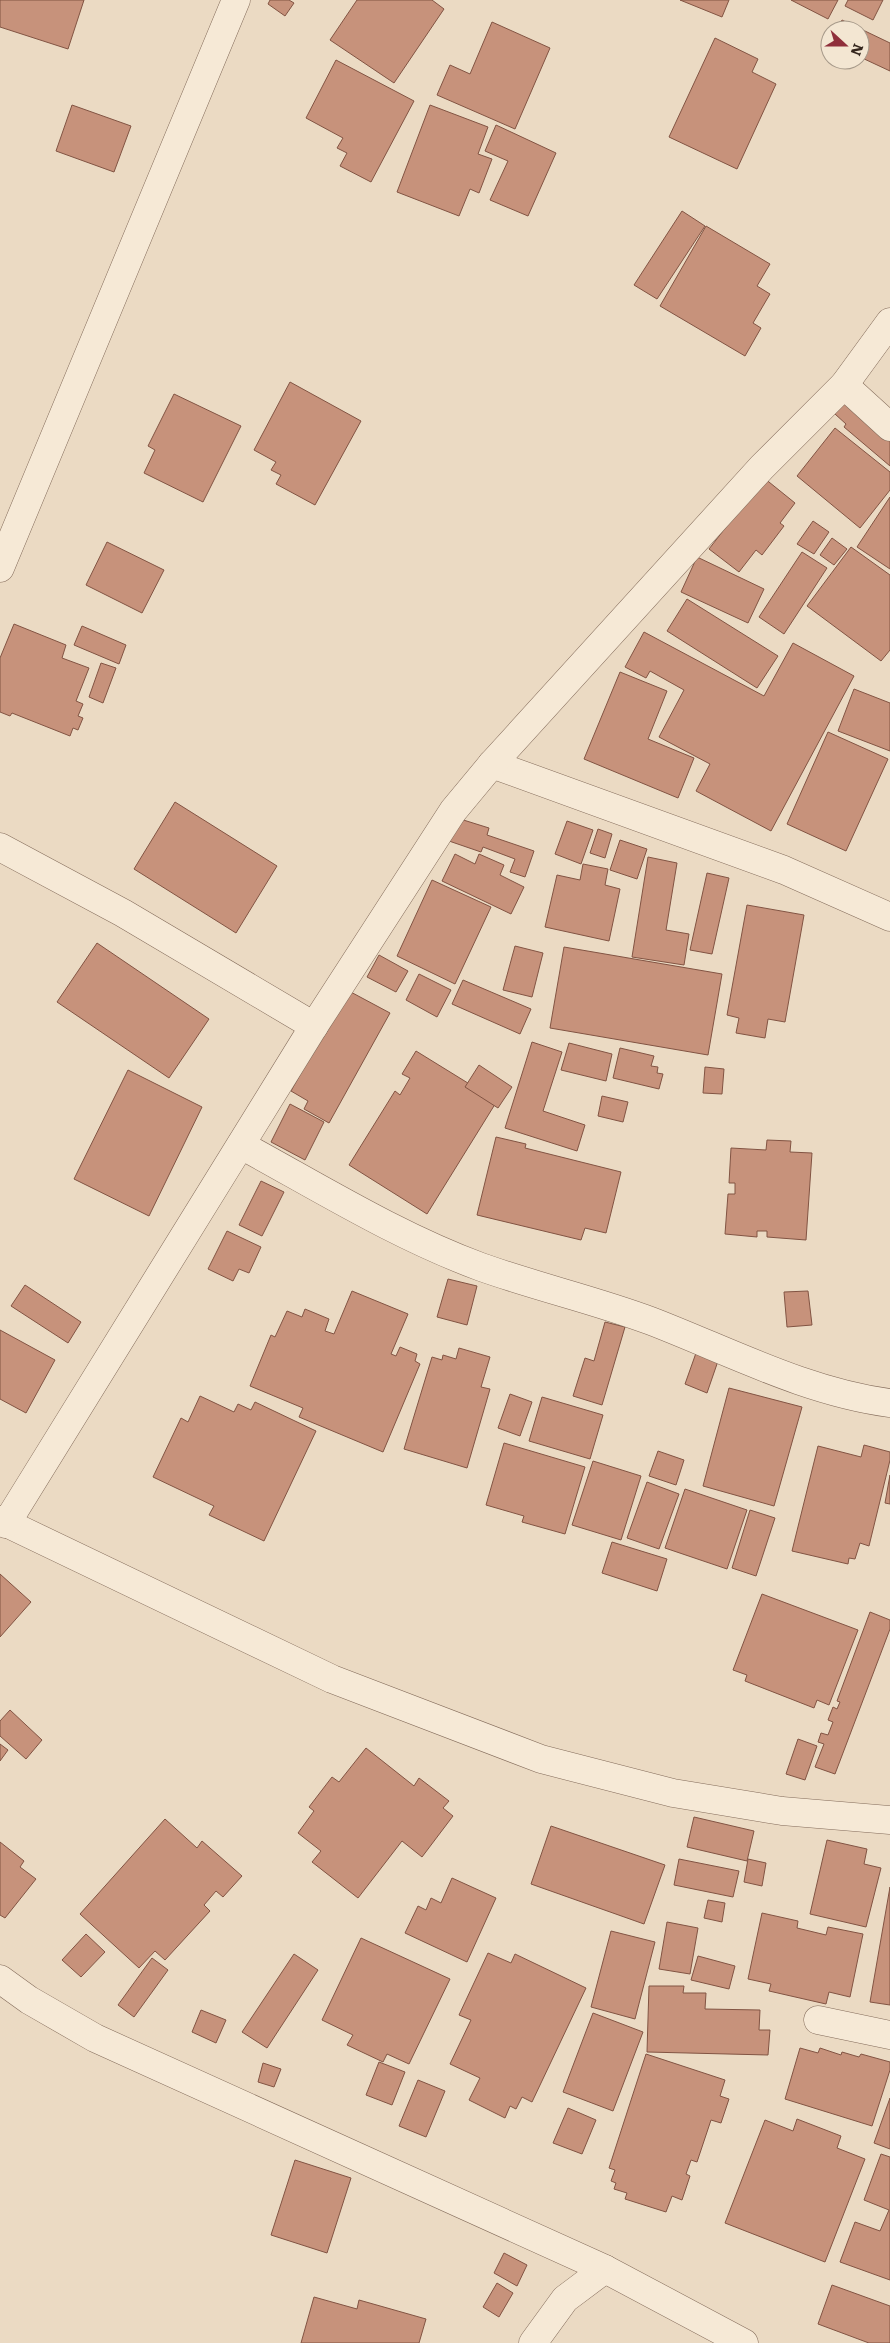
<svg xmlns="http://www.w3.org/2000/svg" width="890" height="2343" font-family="Literata,serif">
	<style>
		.building { fill: #c7927b; stroke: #825443 }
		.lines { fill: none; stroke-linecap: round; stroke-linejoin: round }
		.minor-casing { stroke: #846c5b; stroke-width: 29 }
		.minor { stroke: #f6e9d6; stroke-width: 28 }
	</style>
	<rect width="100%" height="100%" fill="#ebdac3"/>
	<!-- building -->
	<g class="building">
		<polygon points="0,0 84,0 68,49 0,27"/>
		<polygon points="270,0 289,0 294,3 285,16 268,4"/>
		<polygon points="357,0 432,0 444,9 394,83 330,40"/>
		<polygon points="680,0 729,0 722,17"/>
		<polygon points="791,0 838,0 828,19"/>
		<polygon points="848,0 883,0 873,20 845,6"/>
		<polygon points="842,20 890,43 890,71 860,57 860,30 837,30"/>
		<polygon points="492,22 550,48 515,129 437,95 450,65 470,74"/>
		<polygon points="715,38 758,59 752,72 776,84 737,169 669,137"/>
		<polygon points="336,60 414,101 371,182 340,166 347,153 337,148 343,138 306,118"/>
		<polygon points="72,105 131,126 114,172 56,151"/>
		<polygon points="430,105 488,127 478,154 492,159 479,193 470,189 459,216 397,192"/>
		<polygon points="496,125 556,153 528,216 490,200 508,161 485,151"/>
		<polygon points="682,211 705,226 657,299 634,285"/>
		<polygon points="706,226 770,264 757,286 770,294 753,323 761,328 745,356 660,306"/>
		<polygon points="290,382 361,421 315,505 276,484 281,475 271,470 276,462 254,450"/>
		<polygon points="174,394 241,426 203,502 144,473 155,450 148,446"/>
		<polygon points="849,397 890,432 890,466 844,427 846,424 835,414"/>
		<polygon points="835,428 890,472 890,490 860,528 797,476"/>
		<polygon points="764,478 795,503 780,523 784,526 762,555 756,550 739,572 709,549"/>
		<polygon points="890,497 890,569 857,547"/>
		<polygon points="813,521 829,532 814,554 797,544"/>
		<polygon points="832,538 847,549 834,565 820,555"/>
		<polygon points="107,542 164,570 142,613 86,585"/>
		<polygon points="851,547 890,575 890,650 881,661 807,606"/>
		<polygon points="802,552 827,568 784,634 759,617"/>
		<polygon points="697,557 764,589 748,623 681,592"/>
		<polygon points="687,599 778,656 757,688 667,631"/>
		<polygon points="14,624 66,645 62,658 89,668 76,701 83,704 78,716 83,718 78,730 73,728 70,736 12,713 10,716 0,712 0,658"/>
		<polygon points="82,626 126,645 119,664 74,645"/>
		<polygon points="644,632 764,696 793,643 854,676 771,831 696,791 710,764 659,737 684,690 650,671 646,678 625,667"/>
		<polygon points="101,663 116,668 103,703 89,697"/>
		<polygon points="620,672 667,691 648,739 694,758 678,798 584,759"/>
		<polygon points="854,689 890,703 890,751 838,731"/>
		<polygon points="828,732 888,759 846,851 787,824"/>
		<polygon points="175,802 277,866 236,933 134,869"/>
		<polygon points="457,818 489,828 487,835 534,851 525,877 510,872 515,859 483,847 481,852 449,841"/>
		<polygon points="567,821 593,830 581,864 555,854"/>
		<polygon points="598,829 612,834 605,858 590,853"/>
		<polygon points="620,840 647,849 637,879 610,870"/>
		<polygon points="455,854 475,864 479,854 504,865 500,875 524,887 511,914 442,881"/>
		<polygon points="648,857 677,863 666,930 689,934 684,965 632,957"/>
		<polygon points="583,864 608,869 605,885 620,889 609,941 545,927 557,875 580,880"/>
		<polygon points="707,873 729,878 712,954 690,950"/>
		<polygon points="432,880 491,907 455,984 397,956"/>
		<polygon points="747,905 804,915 785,1022 768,1019 765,1038 736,1033 739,1018 727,1015"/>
		<polygon points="97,943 209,1019 169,1078 57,1002"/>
		<polygon points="515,946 543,953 532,997 503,990"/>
		<polygon points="564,947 722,974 708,1055 550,1028"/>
		<polygon points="379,955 408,971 396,992 367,977"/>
		<polygon points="419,974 451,990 437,1017 406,1000"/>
		<polygon points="463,980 531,1009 520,1034 452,1004"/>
		<polygon points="347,990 390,1013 329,1123 304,1109 308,1101 291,1091"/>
		<polygon points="532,1042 562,1052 543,1111 585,1125 577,1151 505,1128"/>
		<polygon points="569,1043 612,1054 606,1081 561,1070"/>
		<polygon points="620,1048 654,1056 651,1066 658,1067 657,1073 663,1074 659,1089 613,1078"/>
		<polygon points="416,1051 497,1101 427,1214 349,1165 395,1091 400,1095 410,1078 402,1074"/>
		<polygon points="479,1065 512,1087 498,1108 465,1087"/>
		<polygon points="705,1067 724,1069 722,1094 703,1093"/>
		<polygon points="128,1070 202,1107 149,1216 74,1179"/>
		<polygon points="602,1096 628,1102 623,1122 598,1116"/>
		<polygon points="290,1104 324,1122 305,1160 271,1142"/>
		<polygon points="496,1137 526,1144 525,1148 621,1172 606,1233 585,1228 581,1240 477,1215"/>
		<polygon points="767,1140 791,1141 790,1152 812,1153 806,1240 767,1237 767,1231 757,1231 757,1237 725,1234 728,1194 735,1194 735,1183 729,1183 731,1148 766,1150"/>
		<polygon points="261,1181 284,1192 262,1236 239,1225"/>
		<polygon points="227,1231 261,1247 249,1273 239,1269 233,1281 208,1269"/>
		<polygon points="448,1279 477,1286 467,1325 437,1317"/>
		<polygon points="25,1285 81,1322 68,1343 11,1306"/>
		<polygon points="352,1291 408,1314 391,1354 396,1356 400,1347 417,1354 415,1361 420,1364 383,1452 299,1417 303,1408 250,1386 271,1335 275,1337 287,1311 302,1317 305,1309 329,1319 325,1331 334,1334"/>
		<polygon points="808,1291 812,1325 787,1327 784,1292"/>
		<polygon points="605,1322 625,1327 602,1405 573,1396 585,1358 594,1361"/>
		<polygon points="0,1330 55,1360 26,1413 0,1399"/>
		<polygon points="459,1348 490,1357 481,1387 490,1389 467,1468 404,1449 432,1357 442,1360 443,1355 456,1359"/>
		<polygon points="696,1353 718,1361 707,1393 685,1384"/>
		<polygon points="729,1388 802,1407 774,1506 703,1486"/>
		<polygon points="510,1394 532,1402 520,1436 498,1428"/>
		<polygon points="200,1396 234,1412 238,1404 251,1410 255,1402 316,1431 264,1541 209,1515 214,1506 153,1477 181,1418 188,1422"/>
		<polygon points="542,1397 603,1415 590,1459 529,1441"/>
		<polygon points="504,1443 585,1467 565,1534 522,1522 524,1516 486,1505"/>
		<polygon points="864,1445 890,1452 890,1460 869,1546 860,1543 855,1559 849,1558 848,1564 792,1551 818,1446 861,1457"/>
		<polygon points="658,1451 684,1460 676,1485 649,1476"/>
		<polygon points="593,1461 641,1476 621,1540 572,1525"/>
		<polygon points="890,1475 890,1504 885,1503"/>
		<polygon points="647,1482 679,1494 659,1549 627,1538"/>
		<polygon points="685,1489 747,1510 727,1569 665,1548"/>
		<polygon points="750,1510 775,1518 756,1576 732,1568"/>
		<polygon points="612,1542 667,1559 657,1591 602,1573"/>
		<polygon points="0,1574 31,1602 0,1637"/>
		<polygon points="762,1594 858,1630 829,1705 817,1700 814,1708 745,1681 747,1675 733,1670"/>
		<polygon points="870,1612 890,1620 890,1629 835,1774 815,1767 824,1744 818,1742 821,1733 828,1735 833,1722 828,1720 833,1707 837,1709 840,1702 837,1701"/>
		<polygon points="10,1710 42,1740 26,1759 0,1736 0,1721"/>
		<polygon points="798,1739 817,1746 805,1780 786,1774"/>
		<polygon points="0,1744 8,1750 0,1761"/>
		<polygon points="366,1748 414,1786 419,1778 449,1801 443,1808 453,1816 422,1857 402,1841 358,1898 312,1862 321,1851 298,1833 314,1811 309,1807 332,1777 339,1782"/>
		<polygon points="694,1817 754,1831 747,1861 687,1847"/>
		<polygon points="165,1819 197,1848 202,1841 242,1876 223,1897 216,1891 204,1905 210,1911 165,1960 155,1951 139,1968 80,1914"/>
		<polygon points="551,1826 665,1865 644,1924 531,1884"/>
		<polygon points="827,1840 867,1849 864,1864 881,1868 866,1927 810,1914"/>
		<polygon points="0,1842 24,1861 20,1867 36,1879 5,1918 0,1915"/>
		<polygon points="679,1859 739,1871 733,1897 674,1885"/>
		<polygon points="748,1859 766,1863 762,1886 744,1882"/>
		<polygon points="452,1878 496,1898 467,1962 405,1933 418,1906 426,1910 431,1898 441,1903"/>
		<polygon points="890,1887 890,2005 870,2002"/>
		<polygon points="708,1900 725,1903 722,1922 704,1918"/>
		<polygon points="762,1913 798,1921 797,1928 826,1935 828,1927 863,1934 850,1997 829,1992 826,2004 769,1991 771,1984 748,1979"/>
		<polygon points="667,1922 698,1928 690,1974 659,1969"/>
		<polygon points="611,1931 655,1942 635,2019 591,2007"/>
		<polygon points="86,1934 105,1952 81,1977 62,1960"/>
		<polygon points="361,1938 450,1979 409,2064 387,2054 383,2062 347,2045 353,2035 322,2020"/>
		<polygon points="488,1953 511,1963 515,1954 586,1988 532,2102 522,2097 516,2109 510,2106 505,2118 469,2100 480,2078 450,2064 471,2020 459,2015"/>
		<polygon points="294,1954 318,1970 267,2048 242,2032"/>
		<polygon points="698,1956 735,1966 729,1989 691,1980"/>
		<polygon points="152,1958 168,1970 134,2017 118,2005"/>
		<polygon points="649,1986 684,1986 683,1993 706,1993 705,2009 760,2010 759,2030 770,2030 768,2055 647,2052"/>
		<polygon points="201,2010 226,2020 216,2043 192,2032"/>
		<polygon points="593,2013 643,2032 613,2111 563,2092"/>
		<polygon points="800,2048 818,2053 820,2048 841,2055 842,2052 859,2057 861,2054 890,2062 890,2070 872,2126 785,2099"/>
		<polygon points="646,2054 725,2080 720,2096 729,2099 721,2123 711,2120 697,2162 691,2160 686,2174 690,2176 682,2200 672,2196 666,2212 625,2199 627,2193 614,2189 616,2183 611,2181 615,2170 609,2168"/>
		<polygon points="379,2062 405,2072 392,2105 366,2095"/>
		<polygon points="263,2063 281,2069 274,2087 258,2082"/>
		<polygon points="418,2080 445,2091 426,2137 399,2126"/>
		<polygon points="890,2098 890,2149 874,2143"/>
		<polygon points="568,2108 596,2120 582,2154 553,2143"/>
		<polygon points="797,2119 841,2136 837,2148 865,2159 825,2262 725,2223 765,2120 793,2131"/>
		<polygon points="881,2154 890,2157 890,2280 840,2262 855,2222 880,2231 889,2210 864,2200"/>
		<polygon points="295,2160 351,2178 327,2253 271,2235"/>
		<polygon points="504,2253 527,2265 517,2286 494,2273"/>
		<polygon points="497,2283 513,2293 499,2317 483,2307"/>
		<polygon points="832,2285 890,2306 890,2343 869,2343 818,2324"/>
		<polygon points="314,2297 357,2309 359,2300 426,2319 419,2343 301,2343"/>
	</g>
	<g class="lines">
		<defs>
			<g id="minor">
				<polyline points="844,385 890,427"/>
				<polyline points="0,568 236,0"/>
				<polyline points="492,764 784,870 890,917"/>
				<polyline points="0,847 123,913 314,1026"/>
				<path d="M241,1145C320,1188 397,1236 481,1267C537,1287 595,1300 651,1321C729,1351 806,1392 890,1403"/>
				<polyline points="0,1520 332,1679 541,1759 673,1793 782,1811 890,1820"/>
				<polyline points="6,1524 314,1026 453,811 492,764 762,467 844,385 890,322"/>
				<polyline points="0,1979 29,2000 95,2038 605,2269 744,2343"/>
				<polyline points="818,2020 890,2035"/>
				<polyline points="533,2343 565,2299 605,2269"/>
			</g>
		</defs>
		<!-- minor casing -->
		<use href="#minor" class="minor-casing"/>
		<!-- minor -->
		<use href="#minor" class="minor"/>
	</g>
	<!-- north arrow -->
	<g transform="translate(845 45) rotate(111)"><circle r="24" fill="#f3e6d2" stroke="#a79a8a"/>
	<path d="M0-4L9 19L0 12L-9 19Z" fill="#8f2f3b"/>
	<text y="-8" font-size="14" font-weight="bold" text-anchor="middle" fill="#35271e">N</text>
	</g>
</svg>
